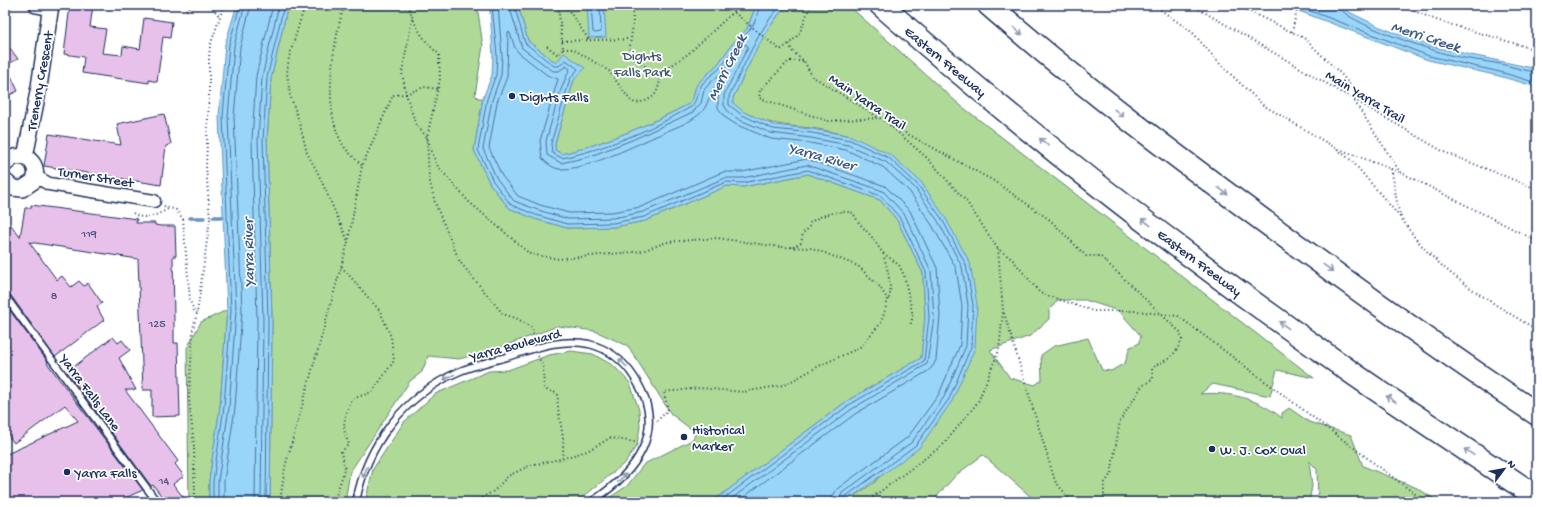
<svg xmlns="http://www.w3.org/2000/svg" width="1542" height="507" font-family="'Gochi Hand',sans-serif">
	<style>
		.green { fill: #afd996; stroke: #65847a; fill-rule: evenodd }
		.water { fill: #98d5f9; stroke: #6693bb }
		.lines { fill: none; stroke-linecap: round; stroke-linejoin: round }
		.shore { stroke: #4d719c; stroke-width: 1 }
		.stream { stroke: #6693bb; stroke-width: 3.5 }
		.building { fill: #e8c1ea; stroke: #1b2f5e }
		.service-casing { stroke: #1b2f5e; stroke-width: 9 }
		.minor-casing { stroke: #1b2f5e; stroke-width: 15 }
		.tertiary-casing { stroke: #1b2f5e; stroke-width: 18 }
		.motorway-casing { stroke: #1b2f5e; stroke-width: 25 }
		.path { stroke: #1b2f5e; stroke-width: 2; stroke-dasharray: 1 3; stroke-linecap: butt }
		.service { stroke: #fff; stroke-width: 6 }
		.minor { stroke: #fff; stroke-width: 12 }
		.tertiary { stroke: #fff; stroke-width: 15 }
		.motorway { stroke: #fff; stroke-width: 22 }
		.oneway { stroke: #8d97ae }
		.poi-dot { fill: #1b2f5e; stroke: #fff; stroke-width: 1.5 }
		.labels { text-anchor: middle; stroke-width: 3.5; stroke-linejoin: round; paint-order: stroke }
		.number-label { font-size: 12px; fill: #4e5481 }
		.park-label { font-size: 14px; fill: #405a6c; stroke: #fff }
		.street-label { font-size: 14px; fill: #1b2f5e; stroke: #fff }
		.poi-label { font-size: 14px; fill: #1b2f5e; stroke: #fff; text-anchor: start }
		.water-label { font-size: 15px; font-style: italic; fill: #3a5885; stroke: #fff }
	</style>
	<rect width="100%" height="100%" fill="#fff"/>
	<filter id="ink" filterUnits="userSpaceOnUse"><feTurbulence type="fractalNoise" baseFrequency=".025" numOctaves="2"/><feDisplacementMap in="SourceGraphic" scale="8" xChannelSelector="R" yChannelSelector="G"/><feConvolveMatrix kernelMatrix="1 2 1 2 8 2 1 2 1" color-interpolation-filters="sRGB"/></filter>
	<g filter="url(#ink)">
		<!-- green -->
		<g class="green">
			<polygon points="288,5 477,5 483,46 475,95 478,98 483,98 474,150 490,184 509,208 535,219 567,228 614,227 645,221 727,186 743,187 808,174 880,200 897,220 923,273 925,317 921,358 847,401 712,502 603,502 627,486 644,464 692,440 696,433 671,414 628,346 595,331 558,326 496,349 459,359 428,356 422,372 410,381 350,472 345,502 270,502 272,320 267,140 271,79"/>
			<path d="M518,5H756L747,29L733,43L718,64L702,79L696,86L693,99L689,104C649,125 606,143 562,154L555,150V143L574,80L556,63L528,41Z"/>
			<path d="M787,5H848L960,105L1314,378L1277,370L1270,396L1213,384L1200,394C1229,391 1259,399 1282,418V413L1289,408L1309,422L1351,435L1363,466L1417,488L1439,502H1318L1317,469L1309,461L1312,486L1309,502H1031L1030,496L983,455L956,475L932,502H845L875,482L975,348L851,136C838,133 824,130 811,128C787,126 749,123 732,103L733,98C749,65 762,32 787,5ZM1058,300H1085L1119,311L1141,336L1138,344L1130,347L1125,363L1111,371L1102,370L1088,338L1054,346L1041,355L1042,380L1035,385L1010,378L990,350L1030,336L1049,319V310Z"/>
			<polygon points="227,310 220,407 209,481 209,502 189,502 187,348 201,322"/>
			<polygon points="571,351 593,354 614,366 630,383 639,410 640,427 637,445 626,462 577,502 365,502 373,469 404,422 435,394 489,371 508,370 549,355"/>
		</g>
		<!-- water -->
		<g class="water">
			<polygon points="237,5 288,5 271,79 267,140 272,320 270,502 209,502 209,481 220,407 227,310 219,117 225,44"/>
			<path d="M488,5H518L528,41L556,63L564,53L585,68L574,80L555,143V150L562,154C606,143 649,125 689,104L693,98L696,86L702,79L718,64L733,43L747,29L756,5H787C762,32 749,65 733,98V103L744,112L774,125L812,129L851,136L891,155L921,182L945,217L970,263L977,305L975,348L952,401L919,448L845,502H712L847,401L921,358L925,317L923,273L897,220L880,200L808,174L743,187L727,186L645,221L614,227L567,228L535,219L509,208L490,184L474,150L483,98L492,75L493,56L490,10Z"/>
			<polygon points="587,5 604,5 606,37 589,38"/>
			<polygon points="1283,5 1340,5 1349,12 1380,27 1434,47 1537,69 1537,87 1499,76 1428,60"/>
		</g>
		<g class="lines">
			<!-- shore -->
			<g class="shore">
				<polyline points="492,5 497,56 496,75 487,99 478,150 493,181 511,205 536,215 567,224 613,223 644,217 726,182 742,183 808,170 881,196 900,218 926,272 929,317 924,361 849,405 719,502"/>
				<polyline points="498,5 502,56 501,75 492,100 483,149 497,179 514,201 538,210 568,219 613,218 643,212 725,178 742,178 807,165 883,191 905,215 931,271 934,317 927,364 852,409 727,502"/>
				<polyline points="509,5 522,48 553,71 559,71 566,66 570,69 566,77 559,95 546,141 547,155 561,163 588,157 632,140 693,112 701,103 704,90 708,85 724,70 740,49 746,44 748,47 724,95 724,105 729,113 740,120 771,133 811,138 848,145 886,162 915,188 938,221 962,267 968,305 966,346 944,397 912,442 842,493 838,502"/>
				<path d="M514,5L525,43L554,66H559L566,60L578,69L570,79L551,143L552,153L562,158C606,149 652,129 691,107C697,101 696,95 700,88C704,79 714,74 720,68C726,62 730,54 735,47C746,33 758,25 759,5"/>
				<polyline points="591,5 593,32 595,33 601,32 600,5"/>
				<path d="M781,5C757,31 745,65 729,96V105L742,115L773,129L812,133L850,140L889,158L918,185L942,219L966,265L973,305L971,347L949,399L916,445L845,497L843,502"/>
				<polyline points="1295,5 1429,56 1500,72 1537,83"/>
				<path d="M1338,5C1340,20 1417,45 1433,50C1455,58 1478,60 1501,64C1513,67 1525,71 1537,72"/>
				<polyline points="213,502 213,481 224,407 231,311 223,117 229,45 240,5"/>
				<polyline points="218,502 218,481 229,408 236,311 228,117 234,46 245,5"/>
				<polyline points="224,502 224,481 235,408 242,311 234,117 240,47 251,5"/>
				<polyline points="255,502 257,320 252,140 256,76 273,5"/>
				<polyline points="261,502 263,320 258,140 262,77 279,5"/>
				<polyline points="266,502 268,320 263,140 267,78 284,5"/>
				<path d="M737,502L855,414L928,371L933,366L936,360L940,316L937,268L910,211L885,186L807,159L742,172H723L641,207L612,212L569,213L540,205L518,196L502,176L489,148L497,102L507,77L508,32L510,33L515,48L519,53L547,75L558,79L540,141L542,158C547,164 555,170 563,169C591,168 635,145 661,134C673,128 687,124 697,116C711,107 707,90 721,82L723,85L718,95V108L726,118L737,125L771,139L810,143L846,150L883,167L910,192L932,225L956,268L962,306L960,345L939,394L908,437L837,489L833,496L832,502"/>
			</g>
			<!-- stream -->
			<g class="stream">
				<polyline points="213,217 223,217"/>
				<polyline points="190,218 204,218"/>
			</g>
		</g>
		<!-- building -->
		<g class="building">
			<polygon points="70,5 93,5 90,27 106,29 102,53 122,55 123,46 140,49 144,18 172,22 170,38 163,37 157,82 149,80 149,83 82,73 84,57 64,54"/>
			<polygon points="5,42 18,59 6,65 18,91 5,97"/>
			<polygon points="164,114 171,144 166,146 161,185 44,166 49,134 121,145 117,124"/>
			<polygon points="31,205 137,219 136,223 155,223 155,225 161,226 175,226 176,256 173,256 174,320 174,343 178,343 180,416 152,417 152,390 143,390 138,259 29,242 57,280 62,276 71,287 79,281 84,286 88,283 102,303 97,307 104,320 55,357 9,293 5,292 5,230 11,225 20,237 25,208 31,208"/>
			<polygon points="5,304 48,362 47,363 143,490 125,498 127,502 5,502 5,455 78,421 65,405 14,443 5,431"/>
			<polygon points="113,337 118,343 122,340 130,350 119,358 136,390 125,390 178,461 175,464 184,476 173,484 187,502 166,502 153,485 151,486 67,372"/>
		</g>
		<g class="lines">
			<defs>
				<g id="service">
					<polyline points="32,5 34,9 50,12"/>
					<polyline points="5,296 157,502"/>
					<path d="M356,502C367,444 404,396 458,372C474,365 493,361 510,356C536,348 562,338 589,344C609,349 623,360 634,377C669,430 637,472 591,502"/>
				</g>
				<polyline id="minor" points="35,176 49,184 154,201"/>
				<g id="tertiary">
					<polyline points="25,157 39,87 51,5"/>
					<path d="M5,164L14,157C30,154 39,166 34,181L22,189L13,188L5,181"/>
				</g>
				<g id="motorway">
					<path d="M881,5C1028,135 1184,255 1345,368C1408,412 1473,454 1537,497"/>
					<path d="M989,5C1084,88 1185,163 1287,238C1369,298 1452,358 1537,414"/>
				</g>
			</defs>
			<!-- service casing -->
			<use href="#service" class="service-casing"/>
			<!-- minor casing -->
			<use href="#minor" class="minor-casing"/>
			<!-- tertiary casing -->
			<use href="#tertiary" class="tertiary-casing"/>
			<!-- motorway casing -->
			<use href="#motorway" class="motorway-casing"/>
			<!-- path -->
			<g class="path">
				<polyline points="210,5 220,17"/>
				<polyline points="305,5 289,57 287,73 290,95 299,121 307,153 317,171 348,241"/>
				<path d="M348,5L343,9C333,46 322,108 342,143C346,151 356,159 362,166"/>
				<path d="M402,5L410,10C415,27 425,43 439,54L440,79L427,137L429,178L435,203L460,262L503,314L518,319L532,328L535,340"/>
				<polyline points="565,5 589,40"/>
				<path d="M632,5L633,24L629,52C638,64 647,68 662,72L688,54L741,5"/>
				<path d="M725,5L780,50C806,33 799,29 811,5"/>
				<polyline points="1154,5 1193,33 1220,64 1263,105 1334,147 1399,172"/>
				<polyline points="1192,5 1444,152 1537,189"/>
				<polyline points="1236,5 1304,38 1340,73 1356,92 1355,102 1400,172 1537,241"/>
				<polyline points="1399,5 1439,21 1537,50"/>
				<polyline points="186,10 192,5"/>
				<polyline points="412,19 402,73 406,94 424,87 438,89"/>
				<polyline points="1292,32 1298,5"/>
				<polyline points="562,41 630,39"/>
				<polyline points="789,44 793,52 804,61 812,76 886,122 927,158 966,201 998,249 1012,259 1040,293 1093,311 1136,311 1178,316 1426,502"/>
				<polyline points="547,46 558,55 563,49 558,5"/>
				<path d="M563,49H573L609,71L630,100L635,103C658,100 657,92 662,72"/>
				<polyline points="803,61 789,61 760,90 759,98 828,121 879,118"/>
				<path d="M891,125L994,181L1050,220L1086,256H1100L1180,332L1182,340C1178,348 1175,354 1168,359C1162,363 1157,363 1152,369L1153,379L1142,386L1120,421L1111,474L1104,484V502"/>
				<polyline points="1337,149 1352,161 1400,217"/>
				<path d="M1391,169C1394,180 1397,211 1402,219C1433,270 1488,300 1537,330"/>
				<polyline points="164,206 176,210 183,219 190,300 194,311 197,313"/>
				<path d="M133,213C144,222 159,214 170,208"/>
				<path d="M793,247L801,243L803,233L809,228L810,223C819,215 841,209 853,213L859,223L871,236L882,252L899,265L904,275L913,316L910,326"/>
				<path d="M883,254C886,263 894,292 888,300"/>
				<polyline points="1004,313 1055,481 1072,502"/>
				<path d="M538,356L543,367L544,387L548,391L554,392L558,395C556,417 567,436 562,458"/>
				<polyline points="195,502 194,446 189,398 193,329 197,313 210,219 206,166 209,97 209,58 210,46 224,5"/>
				<polyline points="280,502 285,467 348,242 362,166 393,95 406,94 416,125 427,137 436,164 468,201 530,254 559,259 642,251 667,242 717,238 780,247 812,248 858,266 879,286 888,300 881,323 859,348 821,365 784,385 743,392 700,388 664,392 668,410 657,421"/>
				<path d="M334,502L345,468L341,452L349,444C340,426 345,417 352,399L372,392L394,361L391,337L380,311L341,266"/>
				<polyline points="475,502 494,491 508,476 531,465 561,459 587,451 610,438 635,442"/>
				<polyline points="866,502 943,445 978,402 999,350 1003,311 998,249"/>
			</g>
			<!-- service -->
			<use href="#service" class="service"/>
			<!-- minor -->
			<use href="#minor" class="minor"/>
			<!-- tertiary -->
			<use href="#tertiary" class="tertiary"/>
			<!-- motorway -->
			<use href="#motorway" class="motorway"/>
		</g>
		<!-- one-way arrows -->
		<defs><path id="oneway-shaft" d="M-6 0H5M1.5-3L5.5 0L1.5 3" fill="none" stroke-width="1.6" stroke-linecap="round" stroke-linejoin="round"/></defs>
		<g class="oneway">
			<use href="#oneway-shaft" transform="translate(1018 31) rotate(40)"/>
			<use href="#oneway-shaft" transform="translate(1119 113) rotate(38)"/>
			<use href="#oneway-shaft" transform="translate(1044 142) rotate(-141)"/>
			<use href="#oneway-shaft" transform="translate(1223 191) rotate(36)"/>
			<use href="#oneway-shaft" transform="translate(1146 222) rotate(-143)"/>
			<use href="#oneway-shaft" transform="translate(1328 268) rotate(36)"/>
			<use href="#oneway-shaft" transform="translate(1284 325) rotate(-144)"/>
			<use href="#oneway-shaft" transform="translate(623 363) rotate(-134)"/>
			<use href="#oneway-shaft" transform="translate(449 377) rotate(154)"/>
			<use href="#oneway-shaft" transform="translate(1391 399) rotate(-146)"/>
			<use href="#oneway-shaft" transform="translate(1469 452) rotate(-146)"/>
			<use href="#oneway-shaft" transform="translate(365 472) rotate(113)"/>
			<use href="#oneway-shaft" transform="translate(622 478) rotate(-44)"/>
		</g>
	</g>
	<!-- markers -->
	<g class="poi-dot">
		<circle cx="512" cy="96" r="4"/>
		<circle cx="684" cy="437" r="4"/>
		<circle cx="1212" cy="449" r="4"/>
		<circle cx="67" cy="472" r="4"/>
	</g>
	<g class="labels">
		<!-- number labels -->
		<g class="number-label">
			<text x="89" y="237">119</text>
			<text x="54" y="299">8</text>
			<text x="157" y="327">125</text>
			<text x="164" y="484">14</text>
		</g>
		<!-- park labels -->
		<g class="park-label">
			<text x="642" y="60">Dights<tspan x="642" dy="16">Falls Park</tspan></text>
		</g>
		<!-- street labels -->
		<g class="street-label">
			<text transform="translate(946 61) rotate(40)" y="5">Eastern Freeway</text>
			<text transform="translate(39 81) rotate(-80)" y="5">Trenerry Crescent</text>
			<text transform="translate(1366 96) rotate(31)" y="5">Main Yarra Trail</text>
			<text transform="translate(868 101) rotate(34)" y="5">Main Yarra Trail</text>
			<text transform="translate(96 176) rotate(9)" y="5">Turner Street</text>
			<text transform="translate(1200 262) rotate(37)" y="5">Eastern Freeway</text>
			<text transform="translate(515 344) rotate(-15)" y="5">Yarra Boulevard</text>
			<text transform="translate(91 392) rotate(53)" y="5">Yarra Falls Lane</text>
		</g>
		<!-- poi labels -->
		<g class="poi-label">
			<text x="520" y="101">Dights Falls</text>
			<text x="692" y="434">Historical<tspan x="692" dy="16">Marker</tspan></text>
			<text x="1220" y="454">W. J. Cox Oval</text>
			<text x="75" y="477">Yarra Falls</text>
		</g>
		<!-- water labels -->
		<g class="water-label">
			<text transform="translate(1426 36) rotate(18)" y="5">Merri Creek</text>
			<text transform="translate(726 67) rotate(-64)" y="5">Merri Creek</text>
			<text transform="translate(822 156) rotate(16)" y="5">Yarra River</text>
			<text transform="translate(248 253) rotate(-91)" y="5">Yarra River</text>
		</g>
	</g>
	<!-- margin -->
	<rect width="1542" height="507" fill="none" stroke="#fff" stroke-width="20"/>
	<rect x="10" y="10" width="1522" height="487" fill="none" stroke="#1b2f5e" stroke-width="1.5" filter="url(#ink)"/>
	<!-- north arrow -->
	<g transform="translate(1504 469) rotate(58)" stroke="#ffffff" stroke-width="3" paint-order="stroke">
	<path d="M0-3L7 15L0 10L-7 15Z" fill="#1b2f5e"/>
	<text y="-6" font-size="11" font-weight="bold" text-anchor="middle" fill="#1b2f5e">N</text>
	</g>
</svg>
